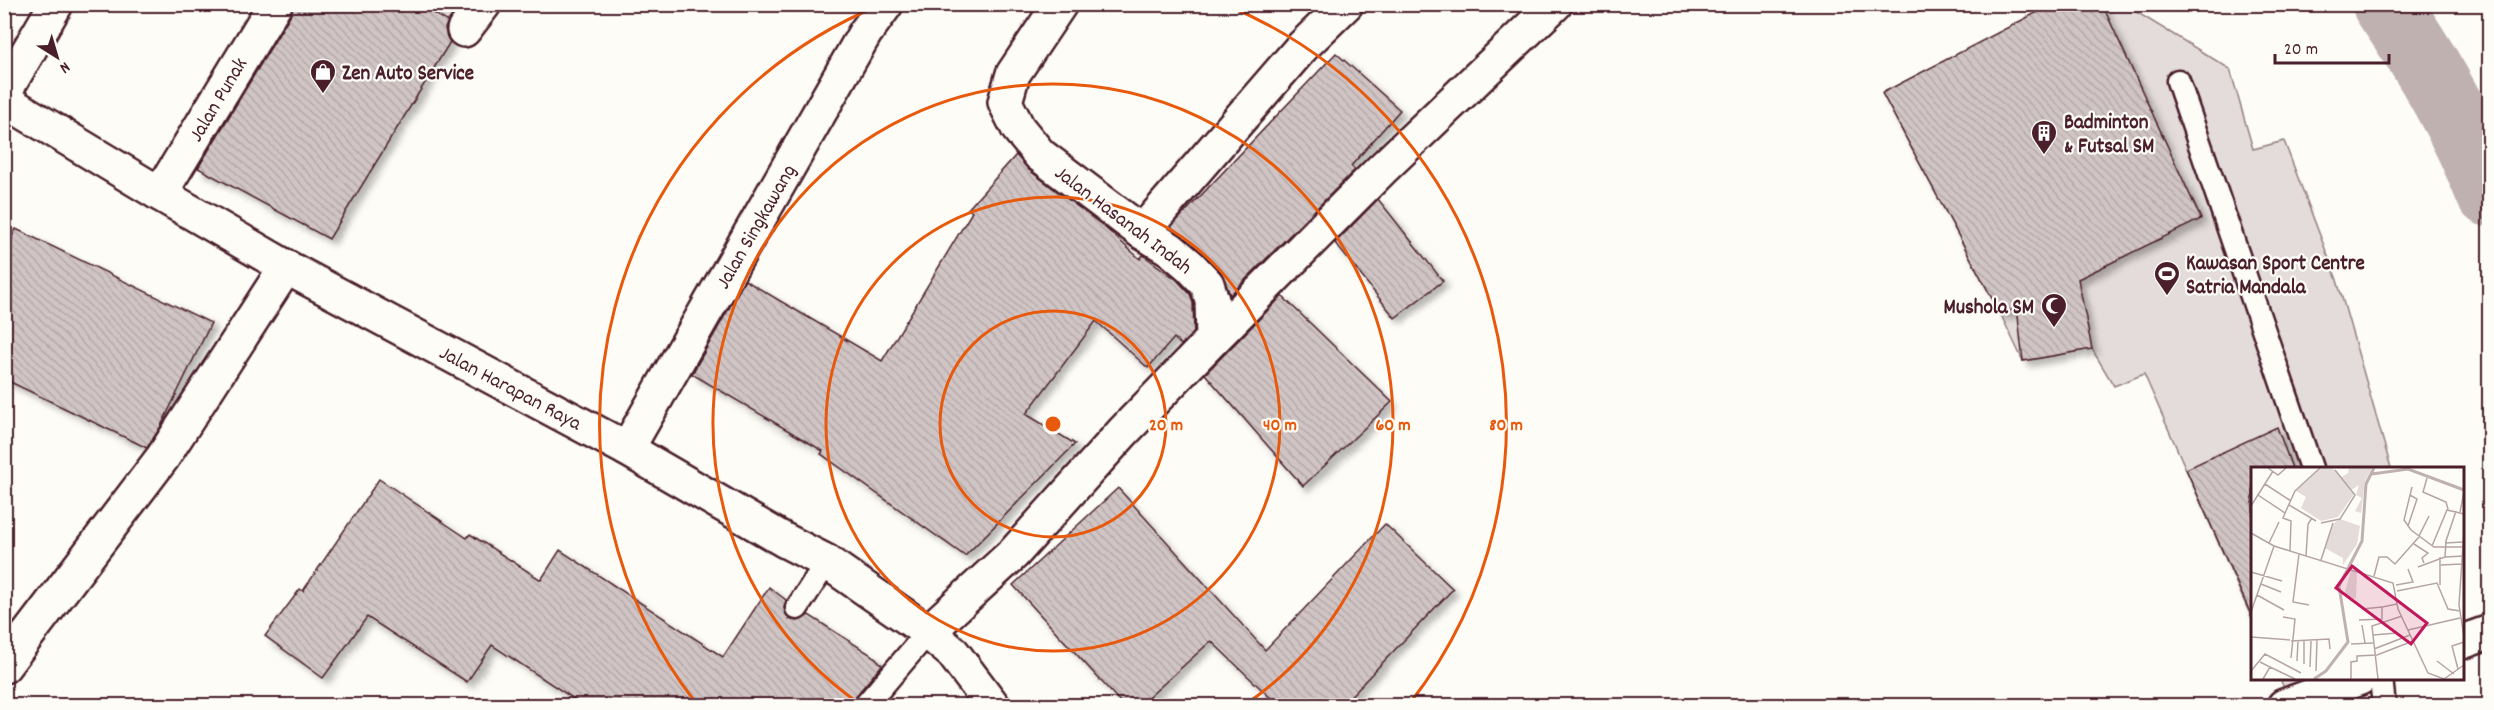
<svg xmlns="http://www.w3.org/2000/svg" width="2494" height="710" font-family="Dekko,sans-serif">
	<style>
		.grass { fill: url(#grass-tufts); stroke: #967e82; stroke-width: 1.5 }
		.pitch { fill: #e3dcda; stroke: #967e82; stroke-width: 1.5 }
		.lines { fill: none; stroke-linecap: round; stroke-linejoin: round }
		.river { stroke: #c0b1b1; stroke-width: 68 }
		.building { fill: url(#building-back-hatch); stroke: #4a1f2b; stroke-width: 1.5; filter: url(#shadow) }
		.service-casing { stroke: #4a1f2b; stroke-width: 27 }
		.minor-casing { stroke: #4a1f2b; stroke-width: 38 }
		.primary-casing { stroke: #4a1f2b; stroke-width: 38 }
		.service { stroke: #fdfcf7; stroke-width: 22 }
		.minor { stroke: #fdfcf7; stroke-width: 33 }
		.primary { stroke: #fdfcf7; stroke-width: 33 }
		.ring { fill: none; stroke: #e8590c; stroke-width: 3 }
		.labels { text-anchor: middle; stroke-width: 4.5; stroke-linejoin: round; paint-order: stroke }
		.poi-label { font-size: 21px; font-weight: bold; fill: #4a1f2b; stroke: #fdfcf7; text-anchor: start }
		.street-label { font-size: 21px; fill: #4a1f2b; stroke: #fdfcf7 }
		.inset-river { fill: none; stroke: #c0b1b1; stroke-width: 3 }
		.inset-road { fill: none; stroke: #b5a4a5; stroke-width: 1.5 }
		.view { fill: #c2185b; fill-opacity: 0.15; stroke: #c2185b; stroke-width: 3 }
		.inset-edge { fill: none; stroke: #4a1f2b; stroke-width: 3 }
		.centre { fill: #e8590c; stroke: #fdfcf7; stroke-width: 3 }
		.ring-label { font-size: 18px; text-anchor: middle; font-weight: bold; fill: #e8590c; stroke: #fdfcf7; stroke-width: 4.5; stroke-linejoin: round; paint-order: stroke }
	</style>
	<defs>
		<pattern id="grass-tufts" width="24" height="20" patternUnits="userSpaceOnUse" patternTransform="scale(1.5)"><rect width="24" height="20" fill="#e3dcda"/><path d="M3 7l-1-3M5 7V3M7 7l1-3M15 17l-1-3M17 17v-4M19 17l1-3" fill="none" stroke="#c4bcbb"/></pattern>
		<pattern id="building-back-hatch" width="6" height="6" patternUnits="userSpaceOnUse" patternTransform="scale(1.5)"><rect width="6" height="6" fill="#d0c5c4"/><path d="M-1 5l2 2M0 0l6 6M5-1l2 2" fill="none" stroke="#b4a9a9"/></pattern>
		<filter id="shadow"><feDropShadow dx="5.5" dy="5.5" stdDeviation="3" flood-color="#0004"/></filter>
	</defs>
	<rect width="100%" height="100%" fill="#fdfcf7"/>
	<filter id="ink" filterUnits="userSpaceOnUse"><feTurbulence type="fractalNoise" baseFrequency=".0167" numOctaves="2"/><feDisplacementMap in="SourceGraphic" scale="12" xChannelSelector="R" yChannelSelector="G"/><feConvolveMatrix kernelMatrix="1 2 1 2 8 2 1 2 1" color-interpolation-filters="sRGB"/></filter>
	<g filter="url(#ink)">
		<!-- grass -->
		<polygon class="grass" points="418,5 475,5 459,28"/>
		<!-- pitch -->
		<g class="pitch">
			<polygon points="2053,5 2125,5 2230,69 2253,149 2284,141 2337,280 2391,468 2252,468 2252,619 2144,374 2114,386 2092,349 2023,361 2001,315 1882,93"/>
			<polygon points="2280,679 2308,679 2285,690"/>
		</g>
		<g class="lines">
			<!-- river -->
			<path class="river" d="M2386,4C2428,64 2463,125 2490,193"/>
		</g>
		<!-- building -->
		<g class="building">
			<polygon points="294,4 418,4 448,22 445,28 447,37 450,42 329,239 198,168 291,14"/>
			<polygon points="2053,4 2102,4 2201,219 2078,279 2092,349 2023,361 2017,308 2001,315 1882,93"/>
			<polygon points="1336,53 1400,110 1351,166 1355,170 1230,295 1221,271 1202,252 1171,227"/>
			<polygon points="1016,155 1029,170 1101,224 1140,259 1143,255 1177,280 1190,294 1193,303 1194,332 1181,345 1174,338 1148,368 1096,321 1026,414 1075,444 965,556 821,454 823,451 692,374 745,280 882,361 972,212 968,209"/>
			<polygon points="1378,199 1443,281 1395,318 1335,243"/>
			<polygon points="16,229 211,323 160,428 147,448 4,379 4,252"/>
			<polygon points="1282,296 1392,402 1303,486 1205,374"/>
			<polygon points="2277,427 2292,468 2253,468 2253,619 2186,469"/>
			<polygon points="379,479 467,538 470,534 541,580 560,550 723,657 769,587 786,600 784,608 789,619 797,621 809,615 876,658 882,665 855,697 852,705 583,705 492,645 467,682 367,617 323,678 265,636 300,589 303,591"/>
			<polygon points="1118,488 1265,650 1385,524 1453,589 1342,705 1278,705 1211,641 1140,705 1123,705 1013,585"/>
		</g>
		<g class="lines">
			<defs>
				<g id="service">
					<polyline points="2178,81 2311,468"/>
					<polyline points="797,608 827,562"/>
					<polyline points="2381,678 2384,706"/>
					<polyline points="865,706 928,632"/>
				</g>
				<g id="minor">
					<polyline points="464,30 484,4"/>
					<polyline points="4,93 56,4"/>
					<polyline points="160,194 275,4"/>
					<polyline points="1142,232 1302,47 1346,4"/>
					<polyline points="1213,339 1381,170 1555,4"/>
					<polyline points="627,449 865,33 886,4"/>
					<polyline points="928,632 1014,553 1123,432 1213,339 1212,300 1207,284 1190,266 1170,249 1142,232 1040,155 1018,128 1005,102 1013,74 1060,4"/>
					<polyline points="4,666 163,457 286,267"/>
				</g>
				<g id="primary">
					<polyline points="4,100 160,194 286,267 627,449 784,540 827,562 928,632 953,653 993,706"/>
					<polyline points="2462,642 2490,632"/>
					<polyline points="2284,706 2360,678"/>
				</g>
			</defs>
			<!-- service casing -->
			<use href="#service" class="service-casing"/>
			<!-- minor casing -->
			<use href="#minor" class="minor-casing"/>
			<!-- primary casing -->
			<use href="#primary" class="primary-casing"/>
			<!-- service -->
			<use href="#service" class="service"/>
			<!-- minor -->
			<use href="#minor" class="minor"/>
			<!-- primary -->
			<use href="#primary" class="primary"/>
		</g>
	</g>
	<!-- distance rings -->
	<g class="ring">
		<circle cx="1053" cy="424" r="113"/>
		<circle cx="1053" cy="424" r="227"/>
		<path d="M860 704A340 340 0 1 1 1246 704"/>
		<path d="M696 703A453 453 0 0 1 880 5M1226 5A453 453 0 0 1 1410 703"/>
	</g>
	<!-- icons -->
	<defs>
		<symbol id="shop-pin" viewBox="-11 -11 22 30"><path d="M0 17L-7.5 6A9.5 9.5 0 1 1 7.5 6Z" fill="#4a1f2b" stroke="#fdfcf7"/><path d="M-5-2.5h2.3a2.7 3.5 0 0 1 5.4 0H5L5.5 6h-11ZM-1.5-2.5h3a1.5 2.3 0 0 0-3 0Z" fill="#fff"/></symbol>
		<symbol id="building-pin" viewBox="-11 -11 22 30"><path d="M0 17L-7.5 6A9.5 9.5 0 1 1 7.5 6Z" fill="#4a1f2b" stroke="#fdfcf7"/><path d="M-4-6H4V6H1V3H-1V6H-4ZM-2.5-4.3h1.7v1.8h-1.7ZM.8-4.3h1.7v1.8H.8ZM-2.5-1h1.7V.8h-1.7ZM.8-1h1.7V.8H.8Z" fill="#fff"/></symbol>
		<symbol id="stadium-pin" viewBox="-11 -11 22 30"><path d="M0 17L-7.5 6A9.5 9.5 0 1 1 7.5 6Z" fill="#4a1f2b" stroke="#fdfcf7"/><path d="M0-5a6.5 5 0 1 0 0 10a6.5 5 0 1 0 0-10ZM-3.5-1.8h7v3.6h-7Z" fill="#fff"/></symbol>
		<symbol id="mosque-pin" viewBox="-11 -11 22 30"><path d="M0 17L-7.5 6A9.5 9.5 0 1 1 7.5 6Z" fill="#4a1f2b" stroke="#fdfcf7"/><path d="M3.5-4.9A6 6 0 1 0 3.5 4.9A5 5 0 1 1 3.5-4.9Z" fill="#fff"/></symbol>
	</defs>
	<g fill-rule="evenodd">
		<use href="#shop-pin" x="308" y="57" width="30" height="40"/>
		<use href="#building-pin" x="2029" y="118" width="30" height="40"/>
		<use href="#stadium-pin" x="2152" y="259" width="30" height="40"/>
		<use href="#mosque-pin" x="2039" y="291" width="30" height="40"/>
	</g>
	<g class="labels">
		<!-- poi labels -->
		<g class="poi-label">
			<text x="342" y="79">Zen Auto Service</text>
			<text x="2064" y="128">Badminton<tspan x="2064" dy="24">&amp; Futsal SM</tspan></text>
			<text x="2186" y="269">Kawasan Sport Centre<tspan x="2186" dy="24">Satria Mandala</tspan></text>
			<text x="2034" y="313" text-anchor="end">Mushola SM</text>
		</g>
		<!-- street labels -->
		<g class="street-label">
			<text transform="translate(217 99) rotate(-59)" y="7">Jalan Punak</text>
			<text transform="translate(1124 219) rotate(37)" y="7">Jalan Hasanah Indah</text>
			<text transform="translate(755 226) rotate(-60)" y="7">Jalan Singkawang</text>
			<text transform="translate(511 387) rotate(28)" y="7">Jalan Harapan Raya</text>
		</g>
	</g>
	<!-- overview -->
	<g transform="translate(2251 467)">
		<rect width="213" height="213" fill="#fdfcf7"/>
		<path d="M89,52L109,59L106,77L92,98V91L74,81L83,56Z" fill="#e3dcda"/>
		<path d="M70,1H81L91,10L97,6L98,1H121L114,14L110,46L104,44L111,31L105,28L108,18L100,23L103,27L87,50L70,54L50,41L55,30L45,24Z" fill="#e3dcda"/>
		<path d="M100,103L106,105L105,132L96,130L94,125Z" fill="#e3dcda"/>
		<path class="inset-river" d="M121,7L157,2L213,23M63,212L75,204L97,175L88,119L111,74L115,17L123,1"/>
		<path class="inset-road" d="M17,1L27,8L35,1M176,11L172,25L195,35L197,42M14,17L40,34M161,20L153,53L160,63L183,80H212M7,28L34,46L44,24L69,1M38,38L65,54M0,39L22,4M209,45L213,25M34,46L32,51L40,54L39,84M70,56L89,52L104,28L84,3M157,59L166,32L159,28M213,63L208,138L213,170M0,66L23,79L142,116L147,142L177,206L193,212L213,198M18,76L28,55M194,76L212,75M163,77L177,86L171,91L173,96M181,79L196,43L213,47M48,87L42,135L58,138M55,89L57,57L61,51M194,90L213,89M70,93L82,56M190,98L211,97M167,100L194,90L195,74L205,44M0,105L31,114M123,109L128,90H136L144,97L167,71L178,49M10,117L30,125M145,118L162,115L157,102M189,118V90M146,124L186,116L197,142L209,144M6,128L33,143M111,142L131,140M0,145L23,79M32,150L44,152L40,191M108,153L131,152V140L146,137M111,158L114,176M157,163L209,151M122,168L146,166M0,170L39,173M40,174L78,172L79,182M100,177L122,176M123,182L159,168M46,194L47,174M186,194L203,207M9,195L19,200L12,212M53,197V174M19,200L44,212M59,200L60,174M207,202L201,179L213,175M0,204L14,187L50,206M65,204L66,173M100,212V195L106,194V189L126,188L162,174M127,212L121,159L151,149"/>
		<path class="view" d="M101,99L176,156L160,177L85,121Z"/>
		<rect width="213" height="213" class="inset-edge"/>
	</g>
	<circle cx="1053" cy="424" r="9" class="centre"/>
	<g class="ring-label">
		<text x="1166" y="430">20 m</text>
		<text x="1280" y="430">40 m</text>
		<text x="1393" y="430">60 m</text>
		<text x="1506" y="430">80 m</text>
	</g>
	<!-- margin -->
	<rect width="2494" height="710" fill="none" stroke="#fdfcf7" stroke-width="24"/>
	<rect x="12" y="12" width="2470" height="686" fill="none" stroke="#4a1f2b" stroke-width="2" filter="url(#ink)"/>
	<!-- north arrow -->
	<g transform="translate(57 57) rotate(143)" stroke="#fdfcf7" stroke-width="4.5" paint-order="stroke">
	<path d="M0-4.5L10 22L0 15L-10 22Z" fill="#4a1f2b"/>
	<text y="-9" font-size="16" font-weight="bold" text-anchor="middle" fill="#4a1f2b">N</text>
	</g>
	<!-- scale -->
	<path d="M2275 54v9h114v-9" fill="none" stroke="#4a1f2b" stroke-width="3"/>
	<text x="2284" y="54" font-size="18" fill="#4a1f2b" stroke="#fdfcf7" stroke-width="4.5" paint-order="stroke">20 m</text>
</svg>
